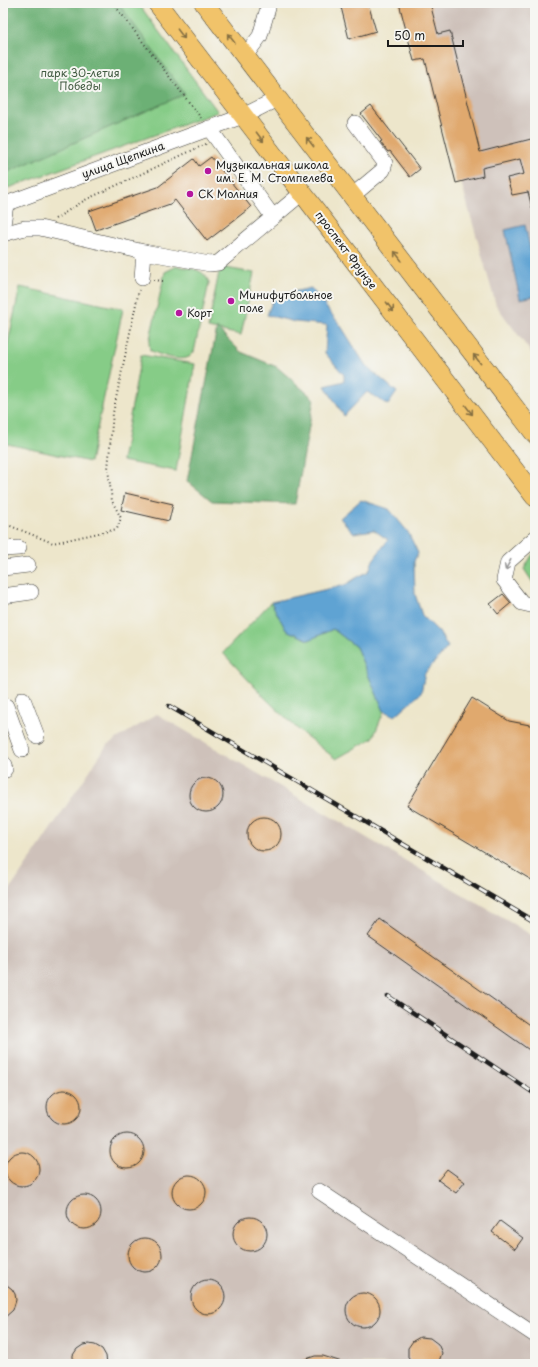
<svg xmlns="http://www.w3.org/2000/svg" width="538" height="1367" font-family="'Playpen Sans',sans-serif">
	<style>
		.industrial { fill: #cec1ba }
		.green { fill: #86cc87; stroke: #517452 }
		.forest { fill: #6cb074; stroke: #446648 }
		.water { fill: #5ea3d3; stroke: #3d6078 }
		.building { fill: #e0a96e }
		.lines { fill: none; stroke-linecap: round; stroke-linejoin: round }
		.minor-casing { stroke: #3b3a36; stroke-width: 16 }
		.major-casing { stroke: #3b3a36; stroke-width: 20 }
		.path { stroke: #3b3a36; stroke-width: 2; stroke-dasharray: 1 3; stroke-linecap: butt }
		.minor { stroke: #fff; stroke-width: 15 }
		.major { stroke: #f1c36a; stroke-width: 19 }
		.rail-casing { stroke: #1c1c1c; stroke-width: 4.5 }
		.rail { stroke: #f6f6f2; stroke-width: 3; stroke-dasharray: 9; stroke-linecap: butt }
		.oneway { stroke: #867043 }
		.oneway2 { stroke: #999 }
		.poi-dot { fill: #b5179e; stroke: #f6f6f2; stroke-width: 1.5 }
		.labels { text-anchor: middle; stroke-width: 4; stroke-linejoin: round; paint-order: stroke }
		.park-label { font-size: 11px; fill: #415a41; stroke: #f6f6f2 }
		.street-label { font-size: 11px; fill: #1c1c1c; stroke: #f6f6f2 }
		.poi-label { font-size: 11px; fill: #1c1c1c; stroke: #f6f6f2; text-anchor: start }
	</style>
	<rect width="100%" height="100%" fill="#f6f6f2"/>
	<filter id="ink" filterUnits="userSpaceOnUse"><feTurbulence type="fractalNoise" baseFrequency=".025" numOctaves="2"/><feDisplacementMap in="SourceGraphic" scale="8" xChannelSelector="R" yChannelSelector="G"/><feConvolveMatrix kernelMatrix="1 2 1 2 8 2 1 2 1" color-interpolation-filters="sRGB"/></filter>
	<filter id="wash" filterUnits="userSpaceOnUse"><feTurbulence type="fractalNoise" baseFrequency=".012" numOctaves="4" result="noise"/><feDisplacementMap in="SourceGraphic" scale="16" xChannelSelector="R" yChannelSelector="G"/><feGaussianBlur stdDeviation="0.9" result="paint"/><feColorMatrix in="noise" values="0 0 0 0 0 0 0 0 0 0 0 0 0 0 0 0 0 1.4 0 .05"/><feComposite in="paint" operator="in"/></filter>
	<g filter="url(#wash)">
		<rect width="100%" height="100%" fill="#ede6cb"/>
		<!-- industrial -->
		<g class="industrial">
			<polygon points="410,3 535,3 535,358 496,305"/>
			<polygon points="157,714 535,937 535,1364 3,1364 3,900 107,745"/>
		</g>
		<!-- green -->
		<g class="green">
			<polygon points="3,3 138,3 218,112 3,190"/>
			<path d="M177,266C192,269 204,268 209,283L194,352C192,353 191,356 189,357C181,362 158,355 150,350L149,343L165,272Z"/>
			<polygon points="220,267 254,273 241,335 208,328"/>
			<polygon points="20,287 123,309 90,462 3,443 3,366"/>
			<polygon points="141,355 195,364 176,471 122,461"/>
			<polygon points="535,552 535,586 524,569 532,555"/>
			<polygon points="271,602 286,630 309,640 333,629 356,647 384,711 373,738 336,759 302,733 267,700 223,653"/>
		</g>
		<!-- forest -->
		<g class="forest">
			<polygon points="3,3 118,3 185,94 3,174"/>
			<polygon points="217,328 241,352 277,367 314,399 295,504 212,501 187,481"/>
		</g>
		<!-- water -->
		<g class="water">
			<polygon points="525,225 535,270 535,296 520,299 505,230"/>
			<polygon points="311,288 341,326 366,366 397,392 388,405 367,392 344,416 325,386 344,381 344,375 325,353 327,325 295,322 267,315 274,296"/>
			<polygon points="361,500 389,509 408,532 418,553 414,561 415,594 422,615 439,632 448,647 425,673 421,693 395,716 384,711 356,647 333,629 309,640 286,630 271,602 345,585 356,578 369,571 373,560 388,540 374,530 354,533 340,518"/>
		</g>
		<g id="blocks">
			<!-- building -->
			<g class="building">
				<polygon points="340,3 368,3 376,31 349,39"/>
				<polygon points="399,3 430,3 438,34 450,31 480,152 535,138 535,208 532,208 528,192 512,195 507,178 524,174 520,159 482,168 483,176 456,183 425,59 414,61"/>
				<polygon points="371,106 420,169 410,177 390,151 388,152 380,142 382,141 361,114"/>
				<polygon points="211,157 251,207 207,241 175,200 170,204 96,230 89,211 158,187 194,159 199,166"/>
				<polygon points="125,493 173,504 169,521 121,510"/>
				<polygon points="503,594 511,603 498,614 490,604"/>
				<polygon points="472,698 509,721 535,726 535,882 407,806"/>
				<circle cx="206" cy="795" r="17"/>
				<circle cx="264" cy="834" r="17"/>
				<polygon points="380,919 535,1029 535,1054 368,936"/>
				<circle cx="64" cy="1107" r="17"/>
				<circle cx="127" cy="1151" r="17"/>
				<circle cx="22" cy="1169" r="17"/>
				<polygon points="447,1169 465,1182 456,1193 438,1180"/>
				<circle cx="189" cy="1192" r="17"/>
				<circle cx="84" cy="1212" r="17"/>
				<circle cx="250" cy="1234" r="17"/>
				<polygon points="500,1221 523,1238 515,1249 492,1232"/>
				<circle cx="145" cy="1255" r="17"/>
				<circle cx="208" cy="1297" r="17"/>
				<polygon points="3,1282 12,1289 15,1294 16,1300 13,1310 3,1319"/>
				<circle cx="363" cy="1310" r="17"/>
				<polygon points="420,1337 430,1338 438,1344 442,1353 438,1364 411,1364 408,1357 408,1348 413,1341"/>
				<polygon points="89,1344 95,1345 102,1349 106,1356 107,1364 73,1364 73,1355 77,1349 83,1345"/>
				<polygon points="315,1356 323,1356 342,1362 341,1364 297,1364 297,1362"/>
			</g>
		</g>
	</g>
	<g filter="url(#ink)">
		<use href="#blocks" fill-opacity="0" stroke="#3b3a36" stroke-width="1"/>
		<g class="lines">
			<defs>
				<g id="minor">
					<polyline points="245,56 260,36 268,8 267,3"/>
					<polyline points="209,128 273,217"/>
					<polyline points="352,196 383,170 385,163 355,123"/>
					<polyline points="3,205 243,116 277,99"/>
					<polyline points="3,225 6,204"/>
					<polyline points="3,234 25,228 40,228 144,252 210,264 218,263 302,193"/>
					<polyline points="142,278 144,252"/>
					<polyline points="535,538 508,562 504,580 522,603 535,606"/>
					<polyline points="3,549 19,548"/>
					<polyline points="3,568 28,565"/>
					<polyline points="3,596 31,592"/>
					<polyline points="23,699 37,736"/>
					<polyline points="6,706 22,750"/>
					<polyline points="3,763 5,769"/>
					<polyline points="319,1191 535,1335"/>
				</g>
				<g id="major">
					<polyline points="157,3 535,497"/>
					<polyline points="204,3 535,434"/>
				</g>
			</defs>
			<!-- minor casing -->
			<use href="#minor" class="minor-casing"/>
			<!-- major casing -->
			<use href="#major" class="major-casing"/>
			<!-- path -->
			<g class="path">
				<polyline points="113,3 201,118"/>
				<polyline points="3,187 4,193"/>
				<polyline points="55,219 85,200 206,144"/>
				<polyline points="154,280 163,281"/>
				<polyline points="3,523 53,543 117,529 121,518 112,501 108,469 113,413 139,290"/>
			</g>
			<!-- minor -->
			<use href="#minor" class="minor"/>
			<!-- major -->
			<use href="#major" class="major"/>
			<defs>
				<g id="rail">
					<polyline points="169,706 535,922"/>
					<polyline points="388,996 535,1094"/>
				</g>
			</defs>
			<!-- rail casing -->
			<use href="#rail" class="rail-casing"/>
			<!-- rail -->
			<use href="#rail" class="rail"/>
		</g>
		<!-- one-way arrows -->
		<defs><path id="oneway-shaft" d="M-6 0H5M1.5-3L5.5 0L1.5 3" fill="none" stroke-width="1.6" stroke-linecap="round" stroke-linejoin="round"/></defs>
		<g class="oneway">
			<use href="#oneway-shaft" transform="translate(181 34) rotate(53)"/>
			<use href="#oneway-shaft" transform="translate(231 38) rotate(-128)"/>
			<use href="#oneway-shaft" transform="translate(260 137) rotate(53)"/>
			<use href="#oneway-shaft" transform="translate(310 142) rotate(-128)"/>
			<use href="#oneway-shaft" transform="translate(398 256) rotate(-128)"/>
			<use href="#oneway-shaft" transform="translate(390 307) rotate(53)"/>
			<use href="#oneway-shaft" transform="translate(477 359) rotate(-128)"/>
			<use href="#oneway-shaft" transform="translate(469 410) rotate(53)"/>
		</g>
		<use class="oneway2" href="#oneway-shaft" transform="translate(508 565) rotate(118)"/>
	</g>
	<!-- markers -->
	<g class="poi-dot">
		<circle cx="208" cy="171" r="4"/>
		<circle cx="190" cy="194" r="4"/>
		<circle cx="231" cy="301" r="4"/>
		<circle cx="179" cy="313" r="4"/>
	</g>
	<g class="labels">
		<!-- park labels -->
		<g class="park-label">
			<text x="80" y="77">парк 30-летия<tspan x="80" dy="13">Победы</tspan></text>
		</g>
		<!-- street labels -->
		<g class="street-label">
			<text transform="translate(123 160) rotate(-20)" y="4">улица Щепкина</text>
			<text transform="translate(346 250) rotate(53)" y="4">проспект Фрунзе</text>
		</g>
		<!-- poi labels -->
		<g class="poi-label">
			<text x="216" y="169">Музыкальная школа<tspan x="216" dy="13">им. Е. М. Стомпелева</tspan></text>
			<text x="198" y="198">СК Молния</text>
			<text x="239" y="299">Минифутбольное<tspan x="239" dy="13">поле</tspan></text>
			<text x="187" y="317">Корт</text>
		</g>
	</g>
	<!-- margin -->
	<rect width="538" height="1367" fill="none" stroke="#f6f6f2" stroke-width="16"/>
	<!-- scale -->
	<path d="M388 40v6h75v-6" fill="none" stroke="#1c1c1c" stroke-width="2"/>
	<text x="394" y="40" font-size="12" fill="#1c1c1c" stroke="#f6f6f2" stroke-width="3" paint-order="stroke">50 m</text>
</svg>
